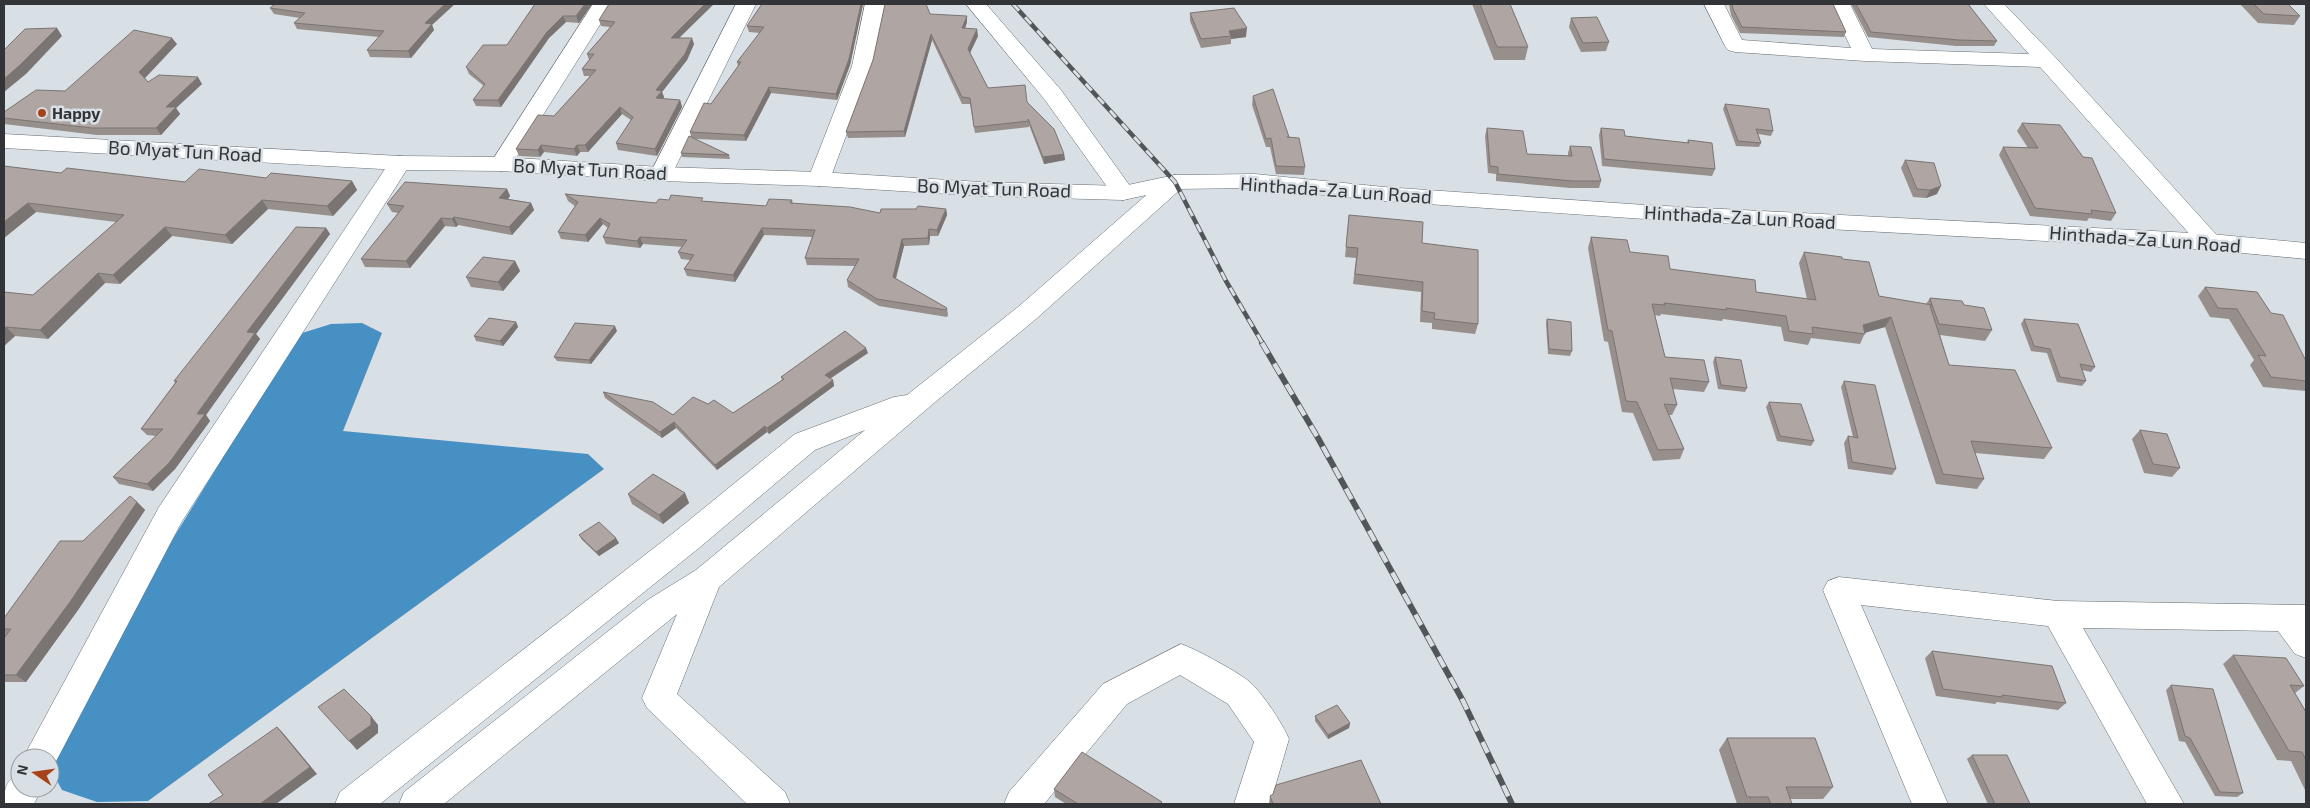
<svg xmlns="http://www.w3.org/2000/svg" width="2310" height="808" font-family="'Exo 2',sans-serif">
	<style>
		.water { fill: #4690c4 }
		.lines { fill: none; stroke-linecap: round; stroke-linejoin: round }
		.minor-casing { stroke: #676d72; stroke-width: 1 }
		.secondary-casing { stroke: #676d72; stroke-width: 1 }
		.minor { fill: #fff; fill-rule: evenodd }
		.secondary { fill: #fff; fill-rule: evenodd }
		.rail-far1-casing { stroke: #525559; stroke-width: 4.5 }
		.rail-casing { stroke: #525559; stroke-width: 6 }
		.rail-far1 { stroke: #d8dfe5; stroke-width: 3; stroke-dasharray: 9; stroke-linecap: butt }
		.rail { stroke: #d8dfe5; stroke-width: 4.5; stroke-dasharray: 12; stroke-linecap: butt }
		.wall { fill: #968f8c }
		.shaded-wall { fill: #7a7472 }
		.building { fill: #afa6a3; stroke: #7a7472 }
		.poi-dot { fill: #a7411a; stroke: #d8dfe5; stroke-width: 2 }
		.labels { text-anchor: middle; stroke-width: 5; stroke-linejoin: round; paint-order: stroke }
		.far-poi-label { font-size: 16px; font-weight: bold; fill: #323437; stroke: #d8dfe5; text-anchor: start }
		.street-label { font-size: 19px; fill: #323437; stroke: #d8dfe5 }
	</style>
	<rect width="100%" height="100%" fill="#d8dfe5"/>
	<!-- water -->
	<polygon class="water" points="362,323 382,333 343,431 588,454 604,469 148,801 97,802 62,790 50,768 50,758 73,701 299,334 331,324"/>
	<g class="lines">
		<defs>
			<g id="minor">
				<polygon points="593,4 613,4 509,169 501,171 493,169 490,164"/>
				<polygon points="736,4 756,4 672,174 669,179 661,181 653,179 650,174"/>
				<polygon points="865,4 885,4 872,66 830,179 827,184 819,186 811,184 808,179 852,66"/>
				<polygon points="966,4 986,4 1061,90 1135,193 1131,198 1123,200 1115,198 1045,100"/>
				<polygon points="1704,4 1724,4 1742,40 1851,48 1830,4 1850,4 1872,49 2029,54 1984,4 2004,4 2055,57 2223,242 2220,248 2211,250 2202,248 2040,67 1865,61 1735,52 1728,50 1725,46"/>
				<polygon points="400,156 408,158 411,163 181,523 52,769 50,770 50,758 23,758 159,507 389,163 392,158"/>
				<polygon points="1175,175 1183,177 1187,182 1183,187 1036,319 934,403 719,587 677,694 785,792 790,804 747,804 647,708 642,698 677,614 444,804 399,804 404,792 649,599 696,570 865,430 815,450 699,548 380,804 335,804 340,792 677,530 795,434 894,397 907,395 1018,307 1167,177"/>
				<polygon points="1839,577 2058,601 2306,605 2306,658 2295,654 2278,631 2083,628 2184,804 2147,804 2048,626 1861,605 1948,804 1912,804 1823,590 1828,581"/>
				<path d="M1181,644C1196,649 1242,674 1252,684C1265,697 1282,723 1289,739L1270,804H1234L1254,742L1228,704L1180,675L1127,704L1044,804H1004L1009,792L1103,684Z"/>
				<path d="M20,773V788H42L34,804H4C4,790 6,779 20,773Z"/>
			</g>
			<polygon id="secondary" points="4,134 400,156 501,157 661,167 819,172 981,182 1123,186 1175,175 1255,174 1384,187 1645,205 2211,234 2306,243 2306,259 2211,250 1645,219 1384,201 1255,188 1175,189 1123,200 981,196 819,186 661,181 501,171 400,170 4,148"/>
		</defs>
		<!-- minor casing -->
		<use href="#minor" class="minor-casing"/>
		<!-- secondary casing -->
		<use href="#secondary" class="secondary-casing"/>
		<!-- minor -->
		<use href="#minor" class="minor"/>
		<!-- secondary -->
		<use href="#secondary" class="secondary"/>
		<defs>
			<polyline id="rail-far1" points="1013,4 1175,182 1226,281 1263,344"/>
			<polyline id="rail" points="1262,343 1318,438 1463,701 1512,804"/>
		</defs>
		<!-- rail-far1 casing -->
		<use href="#rail-far1" class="rail-far1-casing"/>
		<!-- rail casing -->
		<use href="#rail" class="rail-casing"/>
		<!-- rail-far1 -->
		<use href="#rail-far1" class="rail-far1"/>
		<!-- rail -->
		<use href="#rail" class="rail"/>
	</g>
	<!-- wall -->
	<g class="wall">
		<polygon points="535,4 592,4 579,23 566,22 549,38 501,107 476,106 473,100 484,86 469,74 466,67 507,45"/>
		<polygon points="609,4 694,44 687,60 662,92 664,97 663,99 680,100 682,107 657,156 618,150 616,143 631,120 622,114 588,152 580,152 577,156 544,152 540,157 519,156 516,149 554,116 590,76 584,76 582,69 589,60 587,54 610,27 601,26 599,20"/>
		<polygon points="762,4 863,4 850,65 837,100 771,93 746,141 695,139 729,155 730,159 682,157 681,153 691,137 690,132 711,104 738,66 737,62 760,33 749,32 747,26"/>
		<polygon points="1472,4 1510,4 1528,47 1525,60 1494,60"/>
		<polygon points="1729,4 1833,4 1846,32 1844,37 1740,33 1731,15"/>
		<polygon points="1851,4 1968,4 1997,41 1994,46 1956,46 1868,37"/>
		<polygon points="2240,4 2288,4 2300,16 2294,25 2258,23"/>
		<polygon points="270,8 432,25 434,30 411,58 370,57 367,50 379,37 297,29 294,23 300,18 274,14"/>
		<polygon points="1190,13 1246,37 1231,39 1231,44 1201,48 1190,21"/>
		<polygon points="930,14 967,22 965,29 978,36 970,53 988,88 1027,102 1064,154 1065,160 1044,164 1029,125 1029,127 975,133 970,104 962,104 932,40 905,137 848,138 846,132 873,60"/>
		<polygon points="1571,18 1609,42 1606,51 1581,52 1569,27"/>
		<polygon points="177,44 145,78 148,82 202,84 176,108 180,114 161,135 97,135 4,124 4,112 65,91"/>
		<polygon points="1253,96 1289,137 1305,167 1304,175 1276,174 1270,147 1266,147 1252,105"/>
		<polygon points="1725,104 1773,131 1771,136 1758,134 1761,143 1759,147 1736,146 1723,109"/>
		<polygon points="2022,123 2116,213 2111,221 2089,218 2087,221 2030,216 1999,155 2003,147 2028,148 2017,131"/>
		<polygon points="1487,128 1527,154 1568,156 1568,153 1570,146 1601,181 1599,188 1570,188 1496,181 1496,174 1488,173 1485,136"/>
		<polygon points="1601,128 1625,136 1687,143 1688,140 1715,169 1712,176 1602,166 1599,135"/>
		<polygon points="1905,160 1937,194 1926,198 1913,197 1901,168"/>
		<polygon points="4,166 61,173 185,182 266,178 352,181 357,190 333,216 268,209 232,244 172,236 120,284 105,283 48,339 15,336 4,346 4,292 33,295 116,222 36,212 4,238"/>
		<polygon points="507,189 510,196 508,199 531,203 534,210 512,235 458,225 456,227 445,226 410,268 365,267 361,259 398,213 392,212 387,204"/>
		<polygon points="565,194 656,203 704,201 766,206 792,200 793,204 880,213 916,209 946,209 947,215 938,236 930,236 929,245 904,246 896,279 947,308 948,315 947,317 879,306 848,287 847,280 855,266 807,265 805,258 812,237 764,235 735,282 687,276 684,269 690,260 681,259 678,252 683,247 643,244 640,248 606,244 603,237 608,228 603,224 588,242 561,239 558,232 575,206 568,201"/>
		<polygon points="1349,215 1422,243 1478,324 1475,334 1432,329 1432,323 1420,322 1421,292 1353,284 1356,258 1345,257"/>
		<polygon points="326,228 330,234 256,334 260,339 206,415 210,421 175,469 153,491 119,484 113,477 156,436 147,435 141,429 175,383 174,381"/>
		<polygon points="1591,237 1630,252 1670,269 1756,292 1807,299 1799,263 1804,252 1842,259 1879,296 1926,304 1930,298 1964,305 1992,330 1985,341 1940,335 1949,365 2052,448 2044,459 1975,453 1984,479 1977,489 1936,484 1885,327 1865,333 1860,344 1811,338 1808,345 1784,341 1781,327 1723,319 1722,321 1661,314 1660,316 1655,315 1665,357 1709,382 1704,392 1673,389 1677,405 1672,415 1669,415 1684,449 1680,459 1653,461 1633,413 1622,412 1608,342 1604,341 1588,248"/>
		<polygon points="515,261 520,271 503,291 471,287 466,277"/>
		<polygon points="2205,287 2271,313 2306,361 2306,391 2263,387 2250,365 2254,360 2229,319 2210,317 2198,296"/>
		<polygon points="1547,319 1572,351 1570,356 1548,354 1546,323"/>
		<polygon points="2024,319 2095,367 2091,372 2082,370 2086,381 2082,386 2057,382 2047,353 2031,351 2021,324"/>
		<polygon points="516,322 518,327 503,346 476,341 474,336"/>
		<polygon points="617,331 591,364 557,361 554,357"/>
		<polygon points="868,353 830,379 833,380 834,386 769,434 767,432 717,470 676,428 662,438 605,398 603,392 673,415 708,404 733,413 782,380 781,377"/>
		<polygon points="1715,357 1747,388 1745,392 1718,389 1713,362"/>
		<polygon points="1844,381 1896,469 1892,475 1848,469 1844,443 1848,436 1853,437 1841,387"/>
		<polygon points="1769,402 1814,441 1811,446 1777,441 1766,407"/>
		<polygon points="2140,430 2180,468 2172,477 2144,473 2132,439"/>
		<polygon points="685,493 689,503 663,524 632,504 628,494"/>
		<polygon points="137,502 145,510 78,610 26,682 4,682 4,638 5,636 4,635 4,618 83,541"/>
		<polygon points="579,535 619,543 599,556 582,540"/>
		<polygon points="1932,651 2066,703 2058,710 1997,702 1995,704 1936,696 1925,658"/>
		<polygon points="2233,655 2304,686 2295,693 2306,712 2306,792 2291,761 2277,760 2223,664"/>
		<polygon points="2171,685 2243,793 2237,797 2215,796 2185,742 2179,741 2166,690"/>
		<polygon points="1315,716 1350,723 1349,728 1328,739 1315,721"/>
		<polygon points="1727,738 1833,787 1823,799 1790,799 1792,804 1737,804 1719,750"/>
		<polygon points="1972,755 2030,804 1988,804 1967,759"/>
		<polygon points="1054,789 1162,804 1066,804 1055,797"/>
		<polygon points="1270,796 1381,804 1269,804"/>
	</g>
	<!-- shaded-wall -->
	<g class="shaded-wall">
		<polygon points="445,4 455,4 432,25 434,30 411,58 408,51 425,23"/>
		<polygon points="585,4 592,4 579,23 576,16"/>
		<polygon points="705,4 714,4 673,44 671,38"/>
		<polygon points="861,4 863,4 850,65 837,100 836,94"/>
		<polygon points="563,16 566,22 549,38 501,107 498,100 547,32"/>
		<polygon points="967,16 967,22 963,34 962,28"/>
		<polygon points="57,28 62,36 26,74 4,92 4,79"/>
		<polygon points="1247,28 1246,37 1231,39 1231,36 1229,31"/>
		<polygon points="977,29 978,36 969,55 968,49"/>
		<polygon points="931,34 932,40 905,137 904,131"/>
		<polygon points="172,38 177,44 144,79 139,72"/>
		<polygon points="692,38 694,44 687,60 662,92 664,97 659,105 656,98 656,90"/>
		<polygon points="198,77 202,84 176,108 180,114 161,135 156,128 166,107"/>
		<polygon points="769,87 771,93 746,141 744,135"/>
		<polygon points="680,100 682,107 657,156 655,149"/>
		<polygon points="620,107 622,114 588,152 585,145"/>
		<polygon points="541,145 544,152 540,157 538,150"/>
		<polygon points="577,145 580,152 577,156 574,149"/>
		<polygon points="1064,154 1065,160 1044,164 1043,157"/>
		<polygon points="352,181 357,190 333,216 327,206"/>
		<polygon points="1941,186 1937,194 1926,198 1930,190"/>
		<polygon points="507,189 510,196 503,205 499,198"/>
		<polygon points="262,200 268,209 232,244 225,235"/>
		<polygon points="28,203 36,212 4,238 4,222"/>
		<polygon points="531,203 534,210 512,235 509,227"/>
		<polygon points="946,209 947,215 938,236 937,230"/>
		<polygon points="454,217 458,225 456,227 452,219"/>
		<polygon points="441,218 445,226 410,268 406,261"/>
		<polygon points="600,218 603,224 588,242 585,235"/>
		<polygon points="165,227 172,236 120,284 113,275"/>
		<polygon points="326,228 330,234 256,334 260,339 206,415 210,421 175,469 153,491 147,484 197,414 247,332"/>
		<polygon points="762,228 764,235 735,282 733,275"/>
		<polygon points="929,229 930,236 929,245 928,238"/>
		<polygon points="640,237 643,244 640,248 637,241"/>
		<polygon points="902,239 904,246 894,284 893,277"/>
		<polygon points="515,261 520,271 503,291 498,282"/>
		<polygon points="98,273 105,283 48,339 40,330"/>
		<polygon points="1891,317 1885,327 1863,333 1863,325"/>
		<polygon points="516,322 518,327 503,346 500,341"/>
		<polygon points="615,326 617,331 591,364 589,360"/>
		<polygon points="6,327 15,336 4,346 4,329"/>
		<polygon points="866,348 868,353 826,381 825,375"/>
		<polygon points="833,380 834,386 769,434 767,428"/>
		<polygon points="674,422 676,428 662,438 660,432"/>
		<polygon points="765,426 767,432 717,470 715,465"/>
		<polygon points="685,493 689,503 663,524 659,515"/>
		<polygon points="137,502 145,510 78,610 26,682 16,675"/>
		<polygon points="616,538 619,543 599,556 596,552"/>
		<polygon points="371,716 378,725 378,733 357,750 349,741"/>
		<polygon points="1350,723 1349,728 1328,739 1328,735"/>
		<polygon points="277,727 283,733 317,774 276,804 260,804"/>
	</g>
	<!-- building -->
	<g class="building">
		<polygon points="275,4 445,4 425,23 432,24 408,51 367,50 384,31 294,23 305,13 270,8"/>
		<polygon points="535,4 585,4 576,16 563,16 547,32 498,100 473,100 485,84 466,67 483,45 507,45"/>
		<polygon points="609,4 705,4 671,38 692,38 685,54 656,90 662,91 656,98 680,100 655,149 616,143 633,117 620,107 585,145 577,145 574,149 541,145 538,150 516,149 538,115 554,116 596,70 582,69 594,54 587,54 615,22 599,20"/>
		<polygon points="762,4 861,4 849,59 836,94 769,87 744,135 690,132 704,103 711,104 741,62 737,62 764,27 747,26"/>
		<polygon points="885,4 926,4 930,14 967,16 962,28 977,29 968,49 988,88 1025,85 1027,102 1054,129 1064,154 1043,157 1028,119 1029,121 974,127 970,98 962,97 931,34 904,131 846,132 873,60"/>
		<polygon points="1480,4 1510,4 1528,47 1497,47"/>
		<polygon points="1732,4 1833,4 1846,32 1742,27 1733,9"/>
		<polygon points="1856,4 1968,4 1997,41 1959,40 1871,32"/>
		<polygon points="2254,4 2288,4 2300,16 2264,14"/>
		<polygon points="1234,8 1247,28 1229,31 1231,36 1201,39 1190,13"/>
		<polygon points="1597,17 1609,42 1583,43 1571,18"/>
		<polygon points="57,28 20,65 4,79 4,50 25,29"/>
		<polygon points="134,30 172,38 139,72 148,82 159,75 198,77 166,107 176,107 156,128 92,128 4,118 4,112 36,90 65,91"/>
		<polygon points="1273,89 1289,137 1287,137 1299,138 1305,167 1276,166 1271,138 1266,139 1253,96"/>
		<polygon points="1725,104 1769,109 1773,131 1756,129 1761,143 1738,141"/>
		<polygon points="2022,123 2060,125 2083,157 2092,158 2116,213 2091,210 2092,214 2035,208 2003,147 2038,148"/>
		<polygon points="1487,128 1523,131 1527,154 1572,156 1570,146 1591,147 1601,181 1572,181 1498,174 1498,167 1490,166"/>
		<polygon points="1601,128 1624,130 1625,136 1689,143 1688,140 1712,143 1715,169 1604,159"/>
		<polygon points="689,136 729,155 681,153"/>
		<polygon points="1905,160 1934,163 1941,186 1930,190 1917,189"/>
		<polygon points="4,166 61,173 67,168 185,182 199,169 266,178 271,173 352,181 327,206 262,200 225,235 165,227 113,275 98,273 40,330 6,327 4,329 4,292 33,295 124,215 28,203 4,222"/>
		<polygon points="405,182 507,189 499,198 531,203 509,227 454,217 452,219 441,218 406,261 361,259 404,206 387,204"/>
		<polygon points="565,194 656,203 659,199 669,200 671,195 703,198 701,201 766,206 769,199 792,200 790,203 850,207 880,213 881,209 916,209 918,206 946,209 937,230 929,229 928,238 902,239 893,277 947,308 946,310 877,299 847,280 859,259 805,258 815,230 762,228 733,275 684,269 694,255 678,252 687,240 640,237 637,241 603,237 610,224 600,218 585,235 558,232 578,202"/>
		<polygon points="1349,215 1423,222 1422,243 1478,250 1478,324 1434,319 1435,313 1422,311 1423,282 1355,274 1358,248 1346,247"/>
		<polygon points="296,227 326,228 247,332 255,333 197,414 205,414 169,463 147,484 113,477 163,429 141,429 177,381 174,381"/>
		<polygon points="1591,237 1627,240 1630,252 1668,256 1670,269 1755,280 1756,292 1816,300 1804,252 1842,257 1842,259 1869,262 1879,296 1932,305 1930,298 1962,301 1964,305 1984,308 1992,330 1939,324 1932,305 1930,306 1949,365 2015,370 2052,448 1971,441 1984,479 1943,474 1891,317 1863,325 1865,334 1812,327 1813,334 1789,331 1786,316 1726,308 1727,310 1664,303 1665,305 1652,304 1665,357 1704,360 1709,382 1670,378 1677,405 1664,404 1684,449 1658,450 1637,402 1626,401 1612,331 1608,330"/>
		<polygon points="483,257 515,261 498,282 466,277"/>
		<polygon points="2205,287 2257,292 2271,313 2283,315 2306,361 2306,381 2271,377 2258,355 2266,356 2237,309 2218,308"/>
		<polygon points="489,318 516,322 500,341 474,336"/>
		<polygon points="1547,319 1571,322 1572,351 1549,349"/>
		<polygon points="2024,319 2078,324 2095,367 2080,364 2086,381 2060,377 2050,349 2034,346"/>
		<polygon points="575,323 615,326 589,360 554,357"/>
		<polygon points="845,331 866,348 825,375 833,380 767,428 765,426 715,465 674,422 660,432 603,392 653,402 673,415 693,397 708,404 714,400 733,413 784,379 781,377"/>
		<polygon points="1715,357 1741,360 1747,388 1721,385"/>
		<polygon points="1844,381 1875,385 1896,469 1852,462 1848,436 1858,438"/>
		<polygon points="1769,402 1801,404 1814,441 1780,436"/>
		<polygon points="2140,430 2167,434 2180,468 2153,464"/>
		<polygon points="653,474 685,493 659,515 628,494"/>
		<polygon points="130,496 137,502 70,602 16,675 4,675 4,638 11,629 4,629 4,618 60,541 83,541"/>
		<polygon points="599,522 616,538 596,552 579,535"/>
		<polygon points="1932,651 2052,666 2066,703 2002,695 2002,697 1943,689"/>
		<polygon points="2233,655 2286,658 2304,686 2290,685 2306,712 2306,760 2302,752 2289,751"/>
		<polygon points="2171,685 2213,689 2243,793 2220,792 2190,738 2185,736"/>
		<polygon points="344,689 371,716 371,725 349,741 318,707"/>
		<polygon points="1337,705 1350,723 1328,735 1315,716"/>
		<polygon points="277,727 310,767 260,804 208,804 223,795 208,775"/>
		<polygon points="1727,738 1815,738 1833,787 1786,787 1792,804 1771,804 1768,797 1747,797"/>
		<polygon points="1082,752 1162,802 1160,804 1078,804 1054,789"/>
		<polygon points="1972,755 2007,755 2030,804 1995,804"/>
		<polygon points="1361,760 1381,804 1273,804 1270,796 1273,794 1276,785"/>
	</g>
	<!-- markers -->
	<circle class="poi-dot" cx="42" cy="113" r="5"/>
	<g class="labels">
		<!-- far-poi labels -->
		<g class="far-poi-label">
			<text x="52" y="119">Happy</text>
		</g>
		<!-- street labels -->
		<g class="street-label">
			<text transform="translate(185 151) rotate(3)" y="7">Bo Myat Tun Road</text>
			<text transform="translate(590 169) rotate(3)" y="7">Bo Myat Tun Road</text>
			<text transform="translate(994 188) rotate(2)" y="7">Bo Myat Tun Road</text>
			<text transform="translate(1336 190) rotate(4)" y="7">Hinthada-Za Lun Road</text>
			<text transform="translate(1740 217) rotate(3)" y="7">Hinthada-Za Lun Road</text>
			<text transform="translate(2145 239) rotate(4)" y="7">Hinthada-Za Lun Road</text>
		</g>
	</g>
	<!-- border -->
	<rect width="2310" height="808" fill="none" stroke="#323437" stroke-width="10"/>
	<!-- north arrow -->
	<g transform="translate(35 773) rotate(283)"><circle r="24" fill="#d8dfe5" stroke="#969b9f"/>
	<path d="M0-4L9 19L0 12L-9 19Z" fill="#a7411a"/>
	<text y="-8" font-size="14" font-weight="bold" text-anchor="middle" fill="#323437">N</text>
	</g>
</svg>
